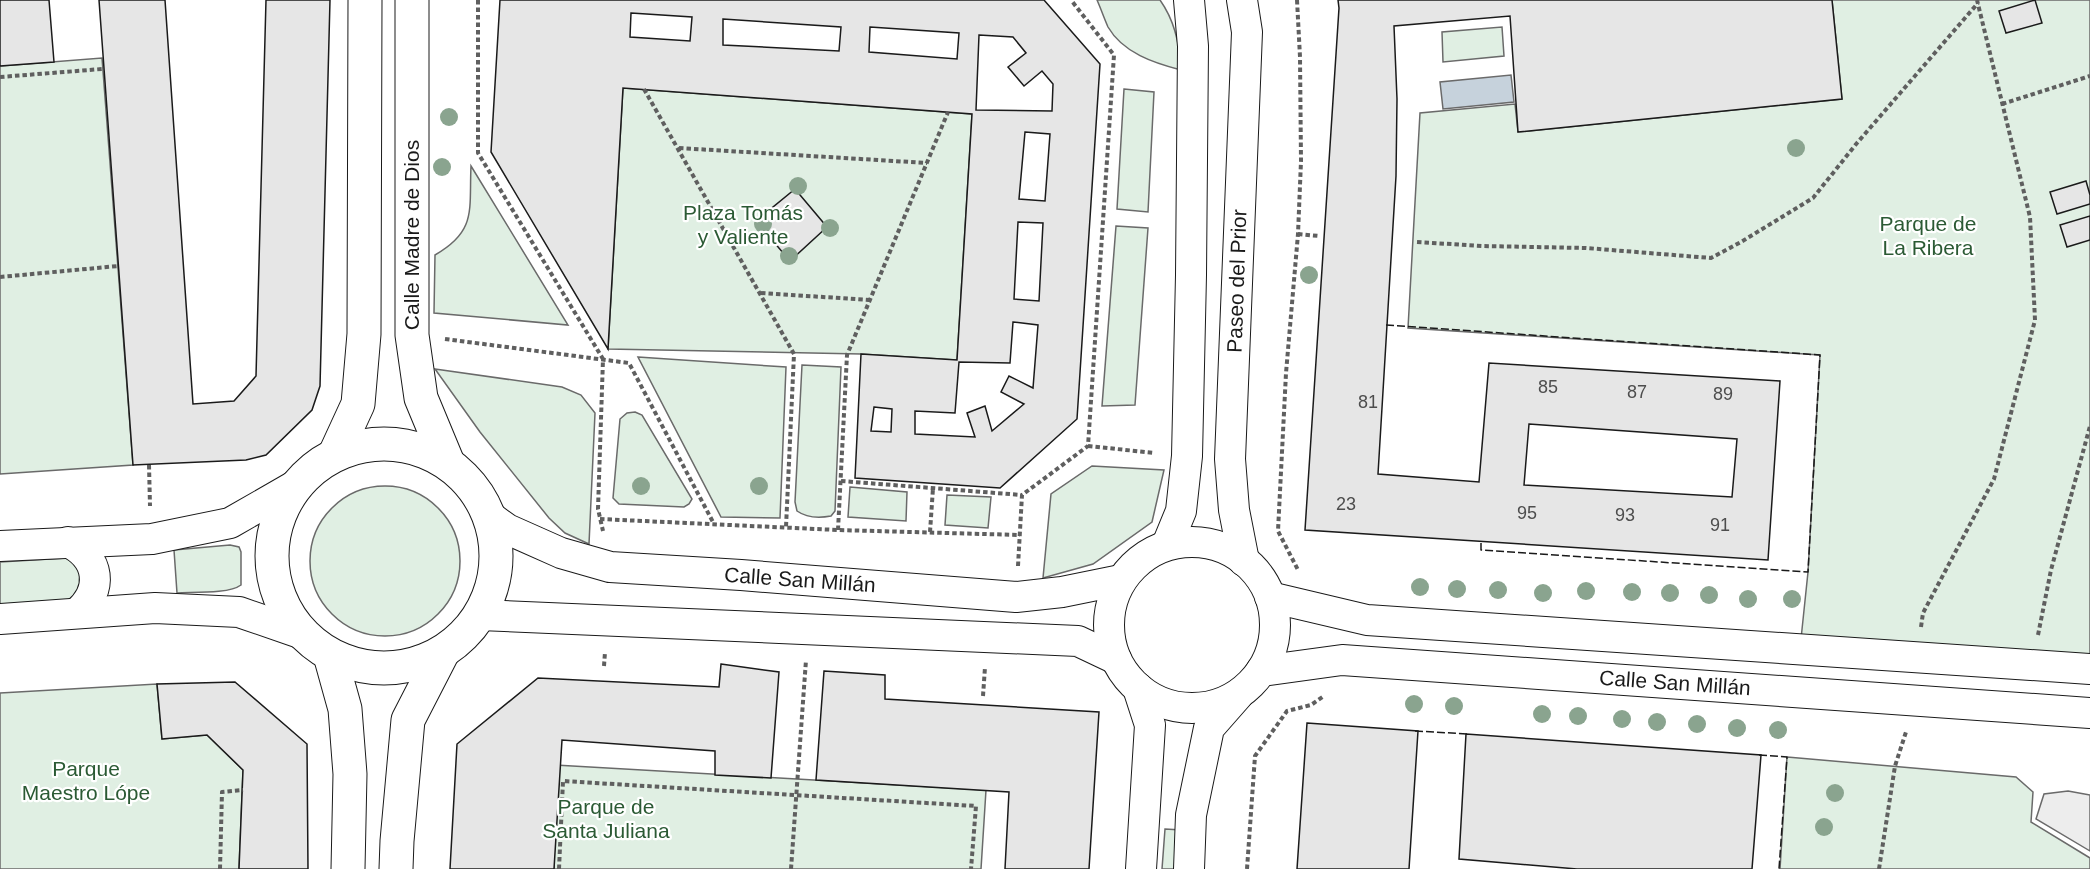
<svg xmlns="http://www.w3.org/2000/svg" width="2090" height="869" font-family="Helvetica,sans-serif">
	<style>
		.green { fill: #e0efe3; stroke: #6a6a6a; stroke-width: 1.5 }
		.parking { fill: #ededed; stroke: #6a6a6a; stroke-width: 1.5 }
		.water { fill: #c6d2dc; stroke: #6a6a6a; stroke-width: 1.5 }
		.building { fill: #e6e6e6; stroke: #1a1a1a; stroke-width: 1.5; fill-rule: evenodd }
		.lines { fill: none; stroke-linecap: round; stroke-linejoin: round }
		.street-casing { stroke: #1a1a1a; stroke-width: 32 }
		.secondary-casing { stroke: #1a1a1a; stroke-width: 35 }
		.path { stroke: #5f5f5f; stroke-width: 4; stroke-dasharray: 4.5 3; stroke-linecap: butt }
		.street { stroke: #fff; stroke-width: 30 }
		.secondary { stroke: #fff; stroke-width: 33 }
		.fence { stroke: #1a1a1a; stroke-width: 1.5; stroke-dasharray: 8 3; stroke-linecap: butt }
		.tree { fill: #8aa48f }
		.labels { text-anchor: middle; stroke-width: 4.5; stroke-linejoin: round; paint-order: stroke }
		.number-label { font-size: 18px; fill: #4d4d4d }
		.park-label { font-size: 21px; fill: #2b5a34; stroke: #fff }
		.street-label { font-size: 21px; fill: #1a1a1a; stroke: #fff }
	</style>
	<rect width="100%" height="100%" fill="#fff"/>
	<!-- green -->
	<g class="green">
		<path d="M1097,0H1160C1175,21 1180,45 1181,70C1154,63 1123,53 1108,27C1104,18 1101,9 1097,0Z"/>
		<polygon points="1832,0 2090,0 2090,668 1801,639 1808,572 1820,355 1408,328 1420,113 1515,104 1518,132 1842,99"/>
		<polygon points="1502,27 1504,56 1443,62 1442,32"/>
		<polygon points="102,58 133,465 0,474 0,66"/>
		<polygon points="623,88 972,114 957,360 861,354 608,349"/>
		<polygon points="1124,89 1154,92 1148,212 1117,209"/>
		<path d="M471,166L568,325L434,313L435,255C477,231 469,210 471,166Z"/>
		<polygon points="1116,226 1148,228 1135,405 1102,406"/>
		<polygon points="638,357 786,367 780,518 721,517"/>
		<path d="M802,365L841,367L835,511L831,516C820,518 807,518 797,511L795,502Z"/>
		<polygon points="435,369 562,387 581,395 595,413 589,544 565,533 549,518 480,432"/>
		<polygon points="635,412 642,415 692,499 689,504 684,507 619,504 613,498 620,419 627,413"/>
		<polygon points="1092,466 1164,470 1152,522 1093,564 1043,578 1051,494"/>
		<circle cx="385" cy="561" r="75"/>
		<polygon points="850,487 907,492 906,521 848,517"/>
		<polygon points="947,495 991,497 988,528 945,525"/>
		<path d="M230,545L239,547L241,552V585C229,594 193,592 177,593L174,550Z"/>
		<polygon points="67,558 86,573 75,599 0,607 0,562"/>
		<polygon points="157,684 162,739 207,735 243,770 239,869 0,869 0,693"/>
		<polygon points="1787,757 2016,777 2033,792 2031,822 2090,858 2090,869 1780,869"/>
		<polygon points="555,765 986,790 981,869 554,869"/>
		<polygon points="1165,829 1181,830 1179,869 1162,869"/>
	</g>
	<!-- parking -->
	<polygon class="parking" points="2068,791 2090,795 2090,851 2036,819 2044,794"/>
	<!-- water -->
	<polygon class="water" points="1511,75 1514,102 1443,109 1440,82"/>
	<!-- building -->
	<g class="building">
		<polygon points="0,0 49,0 54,62 0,66"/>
		<polygon points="99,0 165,0 193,404 234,401 256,376 266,0 330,0 320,386 312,410 266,455 246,460 133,465"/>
		<path d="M500,0H1044L1100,64L1077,419L1000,488L855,478L861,354L957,360L972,114L623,88L608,349L491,152ZM631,13L692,17L690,41L630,37ZM723,19L841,27L839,51L723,45ZM870,27L959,33L957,59L869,52ZM979,35L1013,37L1026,53L1008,67L1024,86L1042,71L1053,84L1052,111L976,110ZM1025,132L1050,134L1045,201L1019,199ZM1018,222L1043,223L1039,301L1014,299ZM1013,322L1038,325L1033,388L1009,376L1001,392L1024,404L992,431L985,406L967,413L975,437L915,434V411L955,413L959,362L1010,363ZM874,407L892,409L891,432L871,431Z"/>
		<path d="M1338,0H1832L1842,99L1518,132L1510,16L1394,26L1397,99L1396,176L1378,474L1479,482L1489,363L1780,381L1768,560L1305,530L1339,8ZM1529,424L1737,439L1732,497L1524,485Z"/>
		<polygon points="2035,0 2042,23 2006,33 1999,11"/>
		<polygon points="2086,181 2090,195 2090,204 2057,214 2050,192"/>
		<polygon points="795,189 827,227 790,261 756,221"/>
		<polygon points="2090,216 2090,240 2067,247 2060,225"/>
		<polygon points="721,664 779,672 771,778 715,775 715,751 562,740 554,869 450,869 457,744 538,678 719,687"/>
		<polygon points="824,671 885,675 885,699 1099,712 1089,869 1005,869 1009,792 816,780"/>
		<polygon points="235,682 307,744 308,869 239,869 243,770 207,735 162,739 157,684"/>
		<polygon points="1307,723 1418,731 1409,869 1297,869"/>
		<polygon points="1466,734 1761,755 1752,869 1577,869 1459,859"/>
	</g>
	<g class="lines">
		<defs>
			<g id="street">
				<polyline points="1242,0 1247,32 1230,459 1234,510 1244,561"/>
				<polyline points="489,516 507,529 561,553 610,567 741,575 1016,597 1062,592 1121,580"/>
				<path d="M68,542C100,558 104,590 77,613"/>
				<circle cx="1192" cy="625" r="83"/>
				<polyline points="1167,545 1181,511 1187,456 1191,275 1193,46 1189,0"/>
				<polyline points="0,546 152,539 230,523 298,484"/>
				<polyline points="1270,597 1367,620 2090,669"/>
				<polyline points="480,615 1078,641 1116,659"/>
				<polyline points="0,619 155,608 239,612 303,634"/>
				<polyline points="1261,671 1342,660 2090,713"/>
				<polyline points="1138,688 1150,725 1141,869"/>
				<polyline points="1189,869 1191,815 1209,728 1238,695"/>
			</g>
			<g id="secondary">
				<polyline points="412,0 412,335 421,398 448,463"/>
				<circle cx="384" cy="556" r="112"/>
				<polyline points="335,454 358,404 364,334 365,0"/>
				<polyline points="330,655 345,709 350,774 348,869"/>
				<polyline points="396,869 397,841 408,720 443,652"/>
			</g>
		</defs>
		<!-- street casing -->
		<use href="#street" class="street-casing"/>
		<!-- secondary casing -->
		<use href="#secondary" class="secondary-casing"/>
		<!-- path -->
		<g class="path">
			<polyline points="478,0 478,153 603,359 598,509 603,531"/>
			<polyline points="1297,0 1300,57 1301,161 1298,234 1286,373 1278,531 1298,570"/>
			<polyline points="0,77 102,69"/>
			<polyline points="644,89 794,354 786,527"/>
			<polyline points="2002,104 2090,76"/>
			<polyline points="679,148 927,163"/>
			<polyline points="1298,234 1319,236"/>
			<polyline points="1417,242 1482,246 1586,248 1711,258 1741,242 1813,198 1857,143 1978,3"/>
			<polyline points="0,277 118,266"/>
			<polyline points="761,293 870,300"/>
			<polyline points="445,339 629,363 714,524"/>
			<polyline points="1088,446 1155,453"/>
			<polyline points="149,465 150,506"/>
			<polyline points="841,481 1022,495"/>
			<polyline points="600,519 838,530 1020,535"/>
			<polyline points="838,530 847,355 948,112"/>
			<polyline points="930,532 933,488"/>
			<polyline points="1018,566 1022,495 1088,446 1114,55 1071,0"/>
			<polyline points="1921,627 1923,613 1994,479 2035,320 2030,217 1977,0"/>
			<polyline points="2038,635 2051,570 2090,426"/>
			<polyline points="604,666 605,652"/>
			<polyline points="983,696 985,667"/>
			<polyline points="220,869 222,792 243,790"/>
			<polyline points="559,869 563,781 976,806 971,869"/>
			<polyline points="791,869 806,660"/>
			<polyline points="1247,869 1255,756 1287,711 1311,705 1324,696"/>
			<polyline points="1879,869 1895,766 1906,732"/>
		</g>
		<!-- street -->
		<use href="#street" class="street"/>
		<!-- secondary -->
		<use href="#secondary" class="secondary"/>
		<!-- fence -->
		<g class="fence">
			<polyline points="1386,325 1820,355 1808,572 1481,550 1481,541"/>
			<polyline points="1415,731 1469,734"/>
			<polyline points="1759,755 1787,757 1779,869"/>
		</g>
	</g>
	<!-- trees -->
	<g class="tree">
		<circle cx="449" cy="117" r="9"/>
		<circle cx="1796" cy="148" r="9"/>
		<circle cx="442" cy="167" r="9"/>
		<circle cx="798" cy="186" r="9"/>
		<circle cx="763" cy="224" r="9"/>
		<circle cx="830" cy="228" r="9"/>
		<circle cx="789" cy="256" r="9"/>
		<circle cx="1309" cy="275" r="9"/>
		<circle cx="641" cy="486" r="9"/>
		<circle cx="759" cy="486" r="9"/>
		<circle cx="1420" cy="587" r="9"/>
		<circle cx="1457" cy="589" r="9"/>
		<circle cx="1498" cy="590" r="9"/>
		<circle cx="1586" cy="591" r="9"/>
		<circle cx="1632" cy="592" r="9"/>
		<circle cx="1543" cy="593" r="9"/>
		<circle cx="1670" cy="593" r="9"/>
		<circle cx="1709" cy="595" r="9"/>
		<circle cx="1748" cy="599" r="9"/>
		<circle cx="1792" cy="599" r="9"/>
		<circle cx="1414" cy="704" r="9"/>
		<circle cx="1454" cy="706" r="9"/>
		<circle cx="1542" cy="714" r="9"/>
		<circle cx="1578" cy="716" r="9"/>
		<circle cx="1622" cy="719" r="9"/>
		<circle cx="1657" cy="722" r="9"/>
		<circle cx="1697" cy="724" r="9"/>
		<circle cx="1737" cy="728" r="9"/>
		<circle cx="1778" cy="730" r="9"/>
		<circle cx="1835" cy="793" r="9"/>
		<circle cx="1824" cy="827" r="9"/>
	</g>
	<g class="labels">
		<!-- number labels -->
		<g class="number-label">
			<text x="1548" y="393">85</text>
			<text x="1637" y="398">87</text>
			<text x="1723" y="400">89</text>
			<text x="1368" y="408">81</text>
			<text x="1346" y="510">23</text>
			<text x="1527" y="519">95</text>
			<text x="1625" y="521">93</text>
			<text x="1720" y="531">91</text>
		</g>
		<!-- park labels -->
		<g class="park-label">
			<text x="743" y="220">Plaza Tomás<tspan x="743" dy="24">y Valiente</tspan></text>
			<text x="1928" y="231">Parque de<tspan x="1928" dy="24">La Ribera</tspan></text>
			<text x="86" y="776">Parque<tspan x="86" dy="24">Maestro Lópe</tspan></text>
			<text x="606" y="814">Parque de<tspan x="606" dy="24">Santa Juliana</tspan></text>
		</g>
		<!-- street labels -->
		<g class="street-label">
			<text transform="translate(412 235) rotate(-90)" y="7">Calle Madre de Dios</text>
			<text transform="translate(1237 281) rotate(-88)" y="7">Paseo del Prior</text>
			<text transform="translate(800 580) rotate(4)" y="7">Calle San Millán</text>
			<text transform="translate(1675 683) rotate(4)" y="7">Calle San Millán</text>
		</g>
	</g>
</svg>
